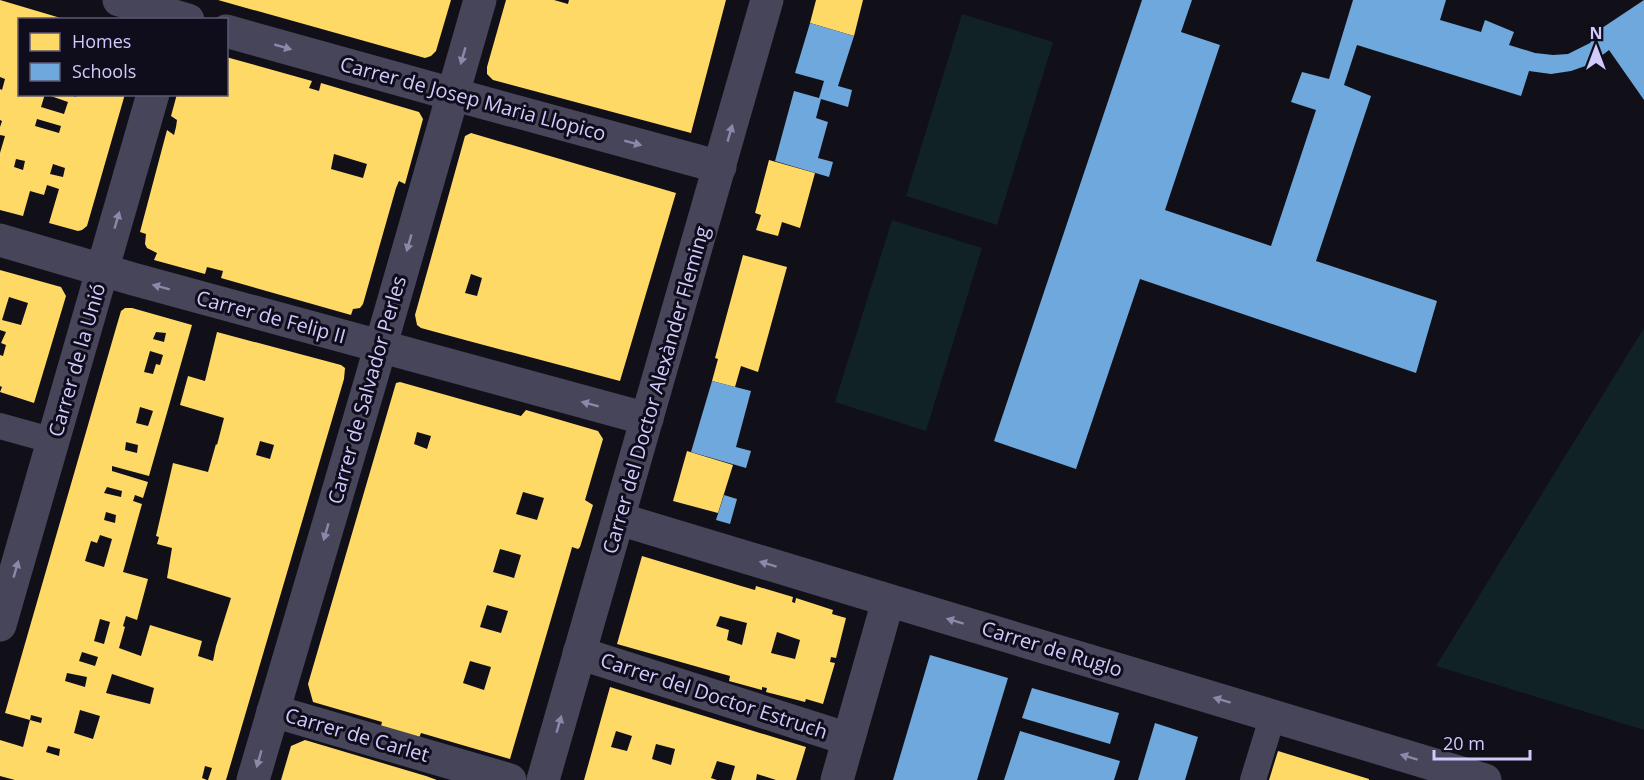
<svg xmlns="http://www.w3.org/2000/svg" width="1644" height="780" font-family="'Open Sans',sans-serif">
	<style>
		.green { fill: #102223 }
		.homes { fill: #ffd966; fill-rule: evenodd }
		.schools { fill: #6fa8dc }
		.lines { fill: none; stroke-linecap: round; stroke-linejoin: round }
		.pedestrian { stroke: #474559; stroke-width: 26 }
		.minor { stroke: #474559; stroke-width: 33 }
		.oneway { fill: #8c88aa }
		.labels { text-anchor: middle; stroke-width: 6; stroke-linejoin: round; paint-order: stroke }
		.street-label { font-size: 20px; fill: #d1cafc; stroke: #0f0c1b }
	</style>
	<rect width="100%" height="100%" fill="#111018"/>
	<!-- green -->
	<g class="green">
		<polygon points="962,14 1053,42 997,225 906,196"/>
		<polygon points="892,220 982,248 926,431 835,402"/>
		<polygon points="1644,328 1644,730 1436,666"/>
	</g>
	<!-- homes -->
	<g class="homes">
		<path d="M0,0L64,19L20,20V94H45L41,107L64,114L68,102L45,94H68L76,97L77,94H125L87,226L82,230L78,231L49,223L59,189L47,185L44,195L30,191L23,216L0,210V153L5,136L0,135V127L2,121L0,120V89L2,90L5,79L0,77ZM37,119L61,126L59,133L35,126ZM16,159L25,161L23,170L14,167ZM53,164L65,168L63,177L50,174Z"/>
		<polygon points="218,0 451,0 436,51 431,56 425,58"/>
		<polygon points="506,0 554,0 568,4 569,0 726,0 691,133 493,80 487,74 487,67"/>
		<polygon points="816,0 863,0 854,36 810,23"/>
		<path d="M226,57L312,81L309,88L319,91L321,83L419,112L423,119L405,184L399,181L396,188L363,304L360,308L353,309L351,315L221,278L223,271L207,267L205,274L154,260L157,253L147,248L145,244L146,234L140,232L167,130L174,135L176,127L177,120L171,116L177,94H226ZM334,154L367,164L363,178L331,169Z"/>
		<path d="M471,133L676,193L620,381L465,340L421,328L417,325L415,315L440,226L465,136ZM471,274L482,278L477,296L465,293Z"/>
		<polygon points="769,160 815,173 800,228 782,222 778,236 756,230 761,215 755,213"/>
		<polygon points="743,255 787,267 758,372 741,366 735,387 712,381 718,359 715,358"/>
		<path d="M0,270L61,287L66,296L34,403L0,392L2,387L0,386V355L3,356L6,345L1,343L6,332L0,330ZM9,297L28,303L21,325L2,320Z"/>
		<path d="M125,308H132L192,325L149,476L112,466V471L148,482L143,498L135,495L133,501L142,504L123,572L148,579L137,620L126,616L123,626L125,627L119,648L141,656L150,625L202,641L198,656L213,661L216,646L231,598L167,578L172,548L157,544L159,537L156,536L173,463L208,472L216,444L217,445L224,418L180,405L188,376L205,381L217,332L341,365L345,368L344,379L226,780H208L212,768L205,766L202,778L207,780H15L0,776V740L23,747L30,720L41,723L42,718L31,715L30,720L5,713L116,328L121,311ZM156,332L166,333L164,342L153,339ZM150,351L163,355L160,365L156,364L153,374L144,372ZM140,407L153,411L148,426L136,423ZM260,441L274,445L270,459L256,455ZM126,442L138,445L137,453L125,450ZM107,487L122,491L121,497L104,493ZM106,512L116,515L115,523L104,520ZM100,535L112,539L104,567L85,561L91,541L97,543ZM100,619L110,622L104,644L94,641ZM82,652L98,657L95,666L79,661ZM67,673L87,677L85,687L65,681ZM112,674L154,688L150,704L106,693ZM80,710L100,716L93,739L74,733ZM48,746L60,749L59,756L46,752Z"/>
		<path d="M400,382L521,416L526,410L598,431L603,439L585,500L593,505L580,547L578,549L572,547L571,551L510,759L421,733L419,738L381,726L382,722L313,702L308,684L396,383ZM417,432L431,436L427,449L414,444ZM523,492L544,498L537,520L516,514ZM500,549L521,555L514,578L493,572ZM487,605L508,611L501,633L480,627ZM470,661L491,667L484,690L463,683Z"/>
		<polygon points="687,451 733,465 718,513 673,501"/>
		<path d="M642,556L741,586L755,590L756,586L793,597L792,602L795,603L796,598L833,610L832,614L846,618L836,658L831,657L830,662L835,663L823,704L806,699L805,702L766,692L767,688L762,687V690L729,681L730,676L617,644ZM720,616L747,623L742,645L727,640L729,630L716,626ZM777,632L800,640L795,659L771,653Z"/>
		<path d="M610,687L806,747L796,780H776L757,774L756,780H731L735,766L717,761L711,778L717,780H584ZM616,731L632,736L627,751L611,747ZM656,744L675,749L671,765L652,759Z"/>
		<polygon points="305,740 426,776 437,780 281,780 291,746"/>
		<polygon points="1278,751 1369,779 1369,780 1269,780"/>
	</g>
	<!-- schools -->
	<g class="schools">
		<polygon points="1142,0 1192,0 1181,32 1220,45 1165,210 1271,246 1316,110 1291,102 1302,72 1329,79 1353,0 1446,0 1440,20 1481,32 1485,20 1514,32 1509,45 1535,53 1553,55 1568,54 1590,43 1597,34 1596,32 1644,0 1644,100 1609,50 1591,64 1571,71 1551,74 1529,71 1521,96 1357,45 1344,85 1371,96 1316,261 1437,301 1416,373 1140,279 1076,469 994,441"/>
		<polygon points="810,23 854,36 838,86 852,90 848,107 821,99 816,118 828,122 818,158 833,162 829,177 775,161 794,91 819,98 824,81 795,73"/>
		<polygon points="712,381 751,391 736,447 751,451 746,468 691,452"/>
		<polygon points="724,495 737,499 730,524 716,520"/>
		<polygon points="930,655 1008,678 977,780 893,780"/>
		<polygon points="1032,688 1119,713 1110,744 1022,718"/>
		<polygon points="1155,723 1198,737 1185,780 1138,780"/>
		<polygon points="1020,731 1120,761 1114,780 1004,780"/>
	</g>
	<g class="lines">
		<!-- pedestrian -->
		<g class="pedestrian">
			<polyline points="0,426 54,441"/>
			<polyline points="1253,780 1273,715"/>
		</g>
		<!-- minor -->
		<g class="minor">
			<polyline points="119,0 188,20"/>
			<polyline points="226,31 452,94 720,167"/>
			<polyline points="0,240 133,279 647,419"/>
			<polyline points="619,519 1485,780"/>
			<polyline points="0,625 153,94"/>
			<polyline points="579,653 848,739"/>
			<polyline points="273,711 510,780"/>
			<polyline points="253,780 370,383 480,0"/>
			<polyline points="543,780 767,0"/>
			<polyline points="837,780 888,601"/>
		</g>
	</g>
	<!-- one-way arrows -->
	<defs><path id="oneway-solid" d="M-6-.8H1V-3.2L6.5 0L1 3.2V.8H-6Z" transform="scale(1.5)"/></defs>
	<g class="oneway">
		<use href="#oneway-solid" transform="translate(283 47) rotate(16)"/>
		<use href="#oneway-solid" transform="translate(463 56) rotate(106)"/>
		<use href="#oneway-solid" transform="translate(730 133) rotate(-74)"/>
		<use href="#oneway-solid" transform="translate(633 143) rotate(15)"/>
		<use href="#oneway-solid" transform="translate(117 220) rotate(-74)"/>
		<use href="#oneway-solid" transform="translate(409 243) rotate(106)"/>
		<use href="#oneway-solid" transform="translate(161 287) rotate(-165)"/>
		<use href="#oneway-solid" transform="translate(590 404) rotate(-165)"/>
		<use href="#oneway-solid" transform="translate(326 532) rotate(106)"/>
		<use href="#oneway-solid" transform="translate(768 564) rotate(-163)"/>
		<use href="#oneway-solid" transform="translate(16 569) rotate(-74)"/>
		<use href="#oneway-solid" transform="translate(955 621) rotate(-163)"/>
		<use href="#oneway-solid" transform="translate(1222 700) rotate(-163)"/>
		<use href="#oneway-solid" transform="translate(559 724) rotate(-74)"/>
		<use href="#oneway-solid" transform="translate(1409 757) rotate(-163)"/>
		<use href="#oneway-solid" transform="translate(259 759) rotate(106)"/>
	</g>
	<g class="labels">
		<!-- street labels -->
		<g class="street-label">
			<text transform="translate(473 99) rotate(15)" y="7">Carrer de Josep Maria Llopico</text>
			<text transform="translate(271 317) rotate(15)" y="7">Carrer de Felip II</text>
			<text transform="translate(77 360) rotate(-74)" y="7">Carrer de la Unió</text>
			<text transform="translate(367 390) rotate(-74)" y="7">Carrer de Salvador Perles</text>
			<text transform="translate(656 390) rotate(-74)" y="7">Carrer del Doctor Alexànder Fleming</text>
			<text transform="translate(1052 649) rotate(17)" y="7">Carrer de Ruglo</text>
			<text transform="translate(714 696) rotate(18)" y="7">Carrer del Doctor Estruch</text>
			<text transform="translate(357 735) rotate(16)" y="7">Carrer de Carlet</text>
		</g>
	</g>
	<!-- legend -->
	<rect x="18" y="18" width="210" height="78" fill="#0f0c1b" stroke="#5d5875" stroke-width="1.5"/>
	<rect x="30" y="33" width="30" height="18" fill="#ffd966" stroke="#5d5875" stroke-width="1.5"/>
	<text x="72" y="48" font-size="18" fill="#d1cafc">Homes</text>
	<rect x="30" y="63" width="30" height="18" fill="#6fa8dc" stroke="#5d5875" stroke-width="1.5"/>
	<text x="72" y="78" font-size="18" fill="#d1cafc">Schools</text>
	<!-- north arrow -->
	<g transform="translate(1596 48)" stroke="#0f0c1b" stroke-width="4.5" paint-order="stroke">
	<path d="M0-4.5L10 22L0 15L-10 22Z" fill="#d1cafc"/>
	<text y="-9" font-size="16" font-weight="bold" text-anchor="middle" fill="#d1cafc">N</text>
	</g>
	<!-- scale -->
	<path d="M1434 750v9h96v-9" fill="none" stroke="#d1cafc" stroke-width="3"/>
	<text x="1443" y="750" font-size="18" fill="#d1cafc" stroke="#0f0c1b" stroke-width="4.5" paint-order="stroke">20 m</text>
</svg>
